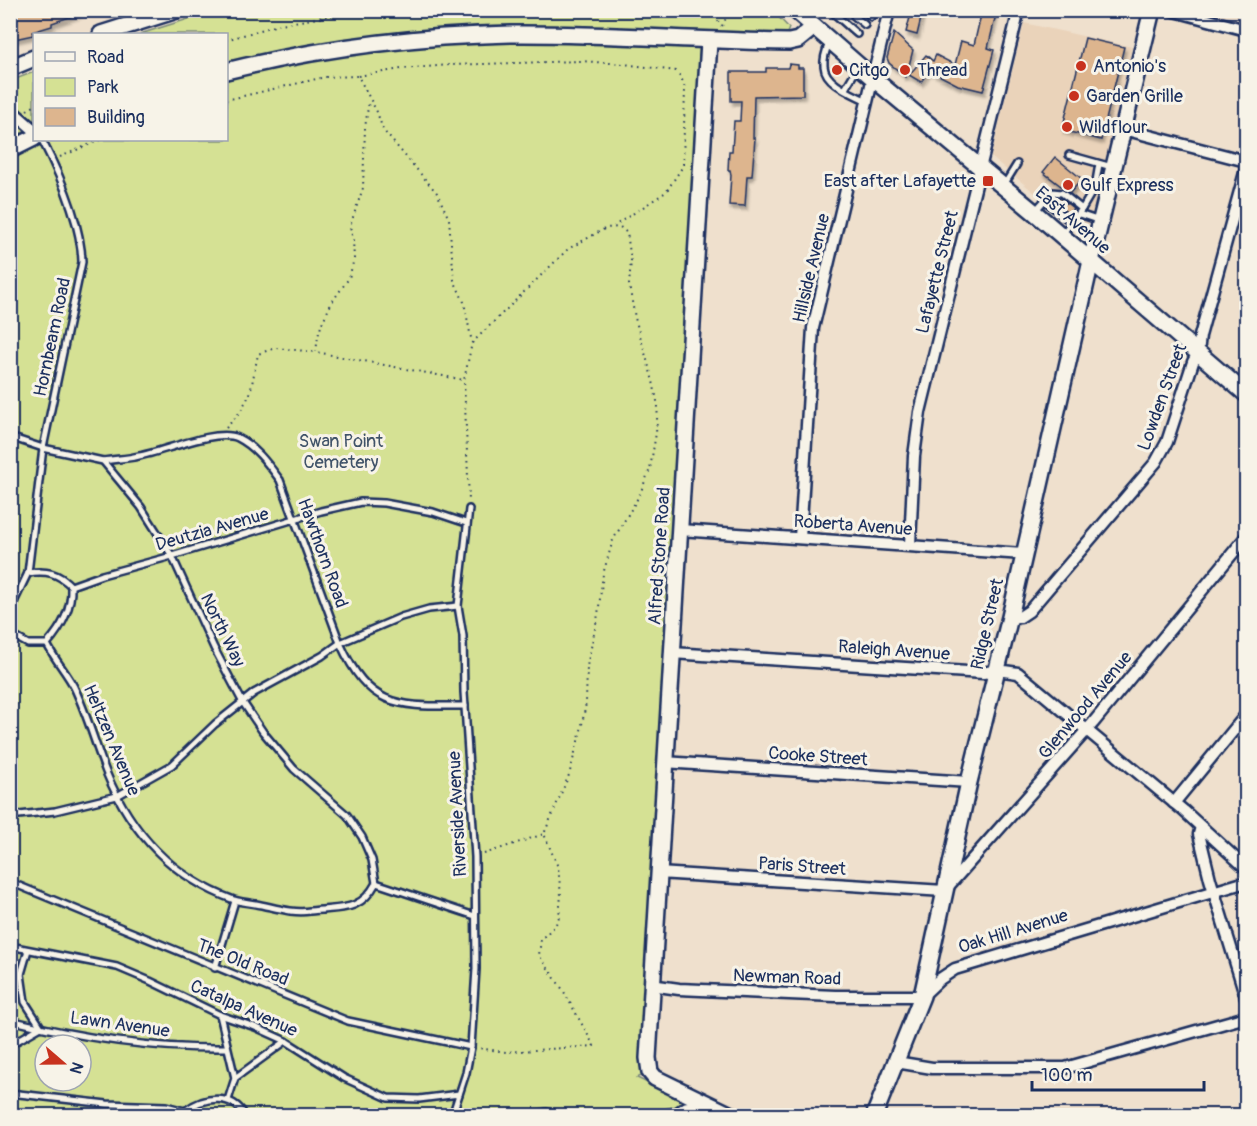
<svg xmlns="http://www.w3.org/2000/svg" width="1257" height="1126" font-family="Pangolin,sans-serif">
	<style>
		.built { fill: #ead3ba }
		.green { fill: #d5e194; stroke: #788879; stroke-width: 1.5; fill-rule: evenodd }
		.building { fill: #ddb58e; stroke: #1b2f5e; stroke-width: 1.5; filter: url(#shadow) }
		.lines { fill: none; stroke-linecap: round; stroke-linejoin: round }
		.lane-casing { stroke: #1b2f5e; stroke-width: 10 }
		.street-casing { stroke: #1b2f5e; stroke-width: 15 }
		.secondary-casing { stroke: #1b2f5e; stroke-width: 20 }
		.path { stroke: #1b2f5e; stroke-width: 2; stroke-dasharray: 1.5 4.5; stroke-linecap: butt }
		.lane { stroke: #f7f3e8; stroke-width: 5 }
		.street { stroke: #f7f3e8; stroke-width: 10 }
		.secondary { stroke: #f7f3e8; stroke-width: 15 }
		.poi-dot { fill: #c8321e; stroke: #f7f3e8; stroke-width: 2 }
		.labels { text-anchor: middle; stroke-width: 6; stroke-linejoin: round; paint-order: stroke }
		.poi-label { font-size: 18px; fill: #1b2f5e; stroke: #f7f3e8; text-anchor: start }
		.street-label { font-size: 18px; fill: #1b2f5e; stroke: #f7f3e8 }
		.park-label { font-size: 18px; fill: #405369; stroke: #f7f3e8 }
	</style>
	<defs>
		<filter id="shadow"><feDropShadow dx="2" dy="4" stdDeviation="1.5" flood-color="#0004"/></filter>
	</defs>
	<rect width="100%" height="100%" fill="#efe0cd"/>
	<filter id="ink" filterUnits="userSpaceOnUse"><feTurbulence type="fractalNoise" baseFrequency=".0167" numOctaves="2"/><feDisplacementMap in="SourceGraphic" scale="12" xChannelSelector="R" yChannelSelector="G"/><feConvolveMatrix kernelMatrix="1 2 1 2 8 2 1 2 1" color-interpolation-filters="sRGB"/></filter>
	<g filter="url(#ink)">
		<!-- built -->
		<polygon class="built" points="1024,23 1132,47 1092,217 1088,224 1079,229 991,157"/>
		<!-- green -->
		<g class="green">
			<polygon points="217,10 772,10 789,28 785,38 558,27 227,66 226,34 140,34"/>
			<path d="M469,36L705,41L645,1074L637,1078L716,1115H11L10,158L48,140H226L227,68ZM45,1045H81V1081H45Z"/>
			<polygon points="34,72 34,128 11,137 10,81"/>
		</g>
		<!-- building -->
		<g class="building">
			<polygon points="10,10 84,10 84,12 52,23 52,26 32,32 33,35 10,40"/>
			<polygon points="912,10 923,10 917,35 906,32"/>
			<polygon points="982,10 997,10 988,48 994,50 983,91 958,85 929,70 921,82 909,75 926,55 933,61 936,55 955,65 961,41 974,45"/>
			<polygon points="894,33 913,50 906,77 889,63 887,58"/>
			<polygon points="1085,38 1124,47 1101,140 1062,130"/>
			<polygon points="789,64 798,65 798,68 803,68 803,95 754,96 753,138 755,138 752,176 747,176 745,206 729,205 731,175 730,170 728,170 729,151 732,151 734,121 740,121 741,101 731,101 731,72 766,72 766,68 788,68"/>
			<polygon points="1055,157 1082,179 1070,193 1043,172"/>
			<polygon points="1060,198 1073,208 1069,214 1055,203"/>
		</g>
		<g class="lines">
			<defs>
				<g id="lane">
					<polyline points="830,10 857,34"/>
					<polyline points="864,10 871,17"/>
					<polyline points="854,16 865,25"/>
					<path d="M829,43C826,50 823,58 824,66C825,84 854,94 867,101"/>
					<polyline points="845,89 858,67"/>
					<polyline points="1069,155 1112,167"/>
					<polyline points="1004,185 1017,164"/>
					<polyline points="1044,200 1072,223"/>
					<polyline points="1082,209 1095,187 1099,164"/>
					<polyline points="1035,211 1052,192 1062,193 1082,209 1063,233"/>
					<polyline points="1079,214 1100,221"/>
					<polyline points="10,437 43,448 103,461 141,507 172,556 214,648 242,701 263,732 294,769 347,815 362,837 372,860 376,883"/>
					<path d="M103,461C115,459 127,459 139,456C163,452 216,428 238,438C256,447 268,464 280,480L340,643C370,710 399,706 465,706"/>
					<polyline points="71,586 102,575 172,556 321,511 361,502 384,503 433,512 466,523"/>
					<path d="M10,616L15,600L28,573L43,448L82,262C81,222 60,175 42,140"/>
					<path d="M10,634L28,644H47C62,627 72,609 71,586C58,573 47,570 28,573"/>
					<path d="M47,644C55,660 66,672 74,687C87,714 95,744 106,772C131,833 171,877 234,900C241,902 249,903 256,904C273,907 293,914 310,911C340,907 360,913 376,883L475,916"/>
					<polyline points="10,816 55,811 117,796 172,765 215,724 254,693 322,656 340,643 401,617 429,609 458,606"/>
					<polyline points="10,882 348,1021 471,1047"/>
					<polyline points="10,946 117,967 150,981 220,1015 255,1027 286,1041 344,1078 388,1098 419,1099 459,1094"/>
					<polyline points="215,968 235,901"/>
					<polyline points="10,984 21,974"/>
					<polyline points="220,1015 235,1078"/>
					<path d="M10,1020C81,1038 153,1049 226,1048"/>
					<polyline points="10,1045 41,1027 25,1002 21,974 28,950"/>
					<polyline points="10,1093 107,1104 166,1106 185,1111"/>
					<polyline points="228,1100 235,1078 286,1041"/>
					<path d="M186,1116L185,1111C203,1097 232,1092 245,1116"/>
					<polyline points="452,1116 466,1073 471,1047 476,969 475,857 464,692 463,636 458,606 469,509"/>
					<polyline points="524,1116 547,1112 563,1116"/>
					<polyline points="664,1116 666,1113 676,1111 685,1105 699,1103"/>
				</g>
				<g id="street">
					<polyline points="1171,10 1246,30"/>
					<polyline points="10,109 34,130"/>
					<polyline points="1123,129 1246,161"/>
					<polyline points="680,530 1023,554"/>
					<polyline points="800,538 813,328 889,10"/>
					<polyline points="910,545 914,456 920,412 1019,10"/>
					<polyline points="1010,617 1020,617 1029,611 1156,462 1167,442 1193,362 1198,353 1200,336 1246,169"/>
					<polyline points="672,653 983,673 997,670 1018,673 1184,811 1246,868"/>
					<polyline points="664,762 969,782"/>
					<polyline points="1174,803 1246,715"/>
					<polyline points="1201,827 1199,834 1210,879 1246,997"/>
					<polyline points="658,873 944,891 1093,723 1246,537"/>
					<polyline points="651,985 679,989 835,996 922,996 940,979 955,969 1246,882"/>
					<polyline points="896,1062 932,1068 1065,1068 1246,1017"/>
				</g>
				<g id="secondary">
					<polyline points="795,10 881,85 1034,212 1246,394"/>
					<polyline points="101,34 177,10"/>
					<polyline points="709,41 648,1058 650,1072 655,1078 733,1116"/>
					<polyline points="10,68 34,58"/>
					<path d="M226,71C319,48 416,36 511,34C603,33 696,41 789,42L798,40L814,27"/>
					<polyline points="10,150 34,138"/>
					<polyline points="874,1116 922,996 969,782 1010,617 1091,261 1152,10"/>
				</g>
			</defs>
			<!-- lane casing -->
			<use href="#lane" class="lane-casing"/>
			<!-- street casing -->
			<use href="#street" class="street-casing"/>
			<!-- secondary casing -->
			<use href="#secondary" class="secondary-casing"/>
			<!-- path -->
			<g class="path">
				<polyline points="711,10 748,14 772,10"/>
				<polyline points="712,10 721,26"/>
				<path d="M722,26C725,19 729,13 737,10"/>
				<polyline points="226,40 281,24 367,10"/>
				<polyline points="358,76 401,69 450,65 581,61 624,64 676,71 681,77 685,88 683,166 666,192 614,226"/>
				<polyline points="226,100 325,77 358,76 377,112 383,130 437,193 449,219 454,280 464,302 472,343 464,380 469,501"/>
				<polyline points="27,110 34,106"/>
				<polyline points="60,157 100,140"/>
				<polyline points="472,343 568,249 606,228 620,227 627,233 631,260 629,285 635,318 653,381 658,406 656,433 650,469 639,496 613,540 603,574 598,615 587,666 586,703 581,730 569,775 544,834 558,867 561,895 559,917 555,926 541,939 539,955 563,990 594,1046 506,1052 478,1048"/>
				<polyline points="316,352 318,336 322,323 332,302 349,278 354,259 353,240 350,226 363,188 365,128 369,100"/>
				<polyline points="226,428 240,412 250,394 258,354 275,348 316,352 464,380"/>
				<polyline points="484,854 544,834"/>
			</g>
			<!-- lane -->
			<use href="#lane" class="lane"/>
			<!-- street -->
			<use href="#street" class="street"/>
			<!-- secondary -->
			<use href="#secondary" class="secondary"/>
		</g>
	</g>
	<!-- markers -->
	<g class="poi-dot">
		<circle cx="1081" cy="66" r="6"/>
		<circle cx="837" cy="70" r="6"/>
		<circle cx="905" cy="70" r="6"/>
		<circle cx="1074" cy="96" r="6"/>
		<circle cx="1067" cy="127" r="6"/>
		<rect x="982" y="175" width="12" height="12" rx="3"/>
		<circle cx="1068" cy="185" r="6"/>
	</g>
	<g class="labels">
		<!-- poi labels -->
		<g class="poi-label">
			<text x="1093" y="72">Antonio's</text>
			<text x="849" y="76">Citgo</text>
			<text x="917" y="76">Thread</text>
			<text x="1086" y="102">Garden Grille</text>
			<text x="1079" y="133">Wildflour</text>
			<text x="976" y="187" text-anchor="end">East after Lafayette</text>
			<text x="1080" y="191">Gulf Express</text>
		</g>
		<!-- street labels -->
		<g class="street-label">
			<text transform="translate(1073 220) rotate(41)" y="6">East Avenue</text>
			<text transform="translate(811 268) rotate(-77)" y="6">Hillside Avenue</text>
			<text transform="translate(937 272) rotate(-76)" y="6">Lafayette Street</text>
			<text transform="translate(52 337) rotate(-78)" y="6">Hornbeam Road</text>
			<text transform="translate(1162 397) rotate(-70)" y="6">Lowden Street</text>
			<text transform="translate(853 525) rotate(4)" y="6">Roberta Avenue</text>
			<text transform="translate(212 529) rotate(-16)" y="6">Deutzia Avenue</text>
			<text transform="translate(323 553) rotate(70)" y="6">Hawthorn Road</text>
			<text transform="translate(659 556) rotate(-86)" y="6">Alfred Stone Road</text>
			<text transform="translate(987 624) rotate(-77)" y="6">Ridge Street</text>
			<text transform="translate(223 630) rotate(64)" y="6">North Way</text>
			<text transform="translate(894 650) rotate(4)" y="6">Raleigh Avenue</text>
			<text transform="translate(1085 705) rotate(-50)" y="6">Glenwood Avenue</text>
			<text transform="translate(112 740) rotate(67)" y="6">Heltzen Avenue</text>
			<text transform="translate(818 756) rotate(4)" y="6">Cooke Street</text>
			<text transform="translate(457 814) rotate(-93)" y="6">Riverside Avenue</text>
			<text transform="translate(802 866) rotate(4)" y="6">Paris Street</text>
			<text transform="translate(1013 931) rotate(-17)" y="6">Oak Hill Avenue</text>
			<text transform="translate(243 962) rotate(22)" y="6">The Old Road</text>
			<text transform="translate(787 977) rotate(2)" y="6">Newman Road</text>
			<text transform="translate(244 1008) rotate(24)" y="6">Catalpa Avenue</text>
			<text transform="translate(120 1024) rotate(8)" y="6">Lawn Avenue</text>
		</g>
		<!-- park labels -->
		<g class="park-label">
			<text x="341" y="447">Swan Point<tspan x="341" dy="21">Cemetery</tspan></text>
		</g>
	</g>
	<!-- margin -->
	<rect width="1257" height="1126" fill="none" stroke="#f7f3e8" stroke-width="36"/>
	<rect x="18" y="18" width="1221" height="1090" fill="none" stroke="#1b2f5e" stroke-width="2" filter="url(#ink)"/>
	<!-- legend -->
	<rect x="33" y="33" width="195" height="108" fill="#f7f3e8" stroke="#9fa5b1" stroke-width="1.5"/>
	<rect x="45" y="52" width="30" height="9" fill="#f7f3e8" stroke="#9fa5b1" stroke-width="1.5"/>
	<text x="87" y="63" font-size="18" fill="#1b2f5e">Road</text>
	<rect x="45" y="78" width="30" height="18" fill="#d5e194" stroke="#9fa5b1" stroke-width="1.5"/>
	<text x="87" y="93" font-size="18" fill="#1b2f5e">Park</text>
	<rect x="45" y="108" width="30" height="18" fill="#ddb58e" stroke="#9fa5b1" stroke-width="1.5"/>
	<text x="87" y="123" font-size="18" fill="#1b2f5e">Building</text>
	<!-- north arrow -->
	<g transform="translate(63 1063) rotate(110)"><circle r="28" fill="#f7f3e8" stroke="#9fa5b1" stroke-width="1.5"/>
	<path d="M0-4.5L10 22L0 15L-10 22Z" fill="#c8321e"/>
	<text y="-9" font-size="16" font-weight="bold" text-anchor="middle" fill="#1b2f5e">N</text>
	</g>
	<!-- scale -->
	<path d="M1032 1081v9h172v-9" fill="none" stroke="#1b2f5e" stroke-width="3"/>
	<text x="1041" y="1081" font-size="18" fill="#1b2f5e" stroke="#f7f3e8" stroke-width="4.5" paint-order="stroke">100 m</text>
</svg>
